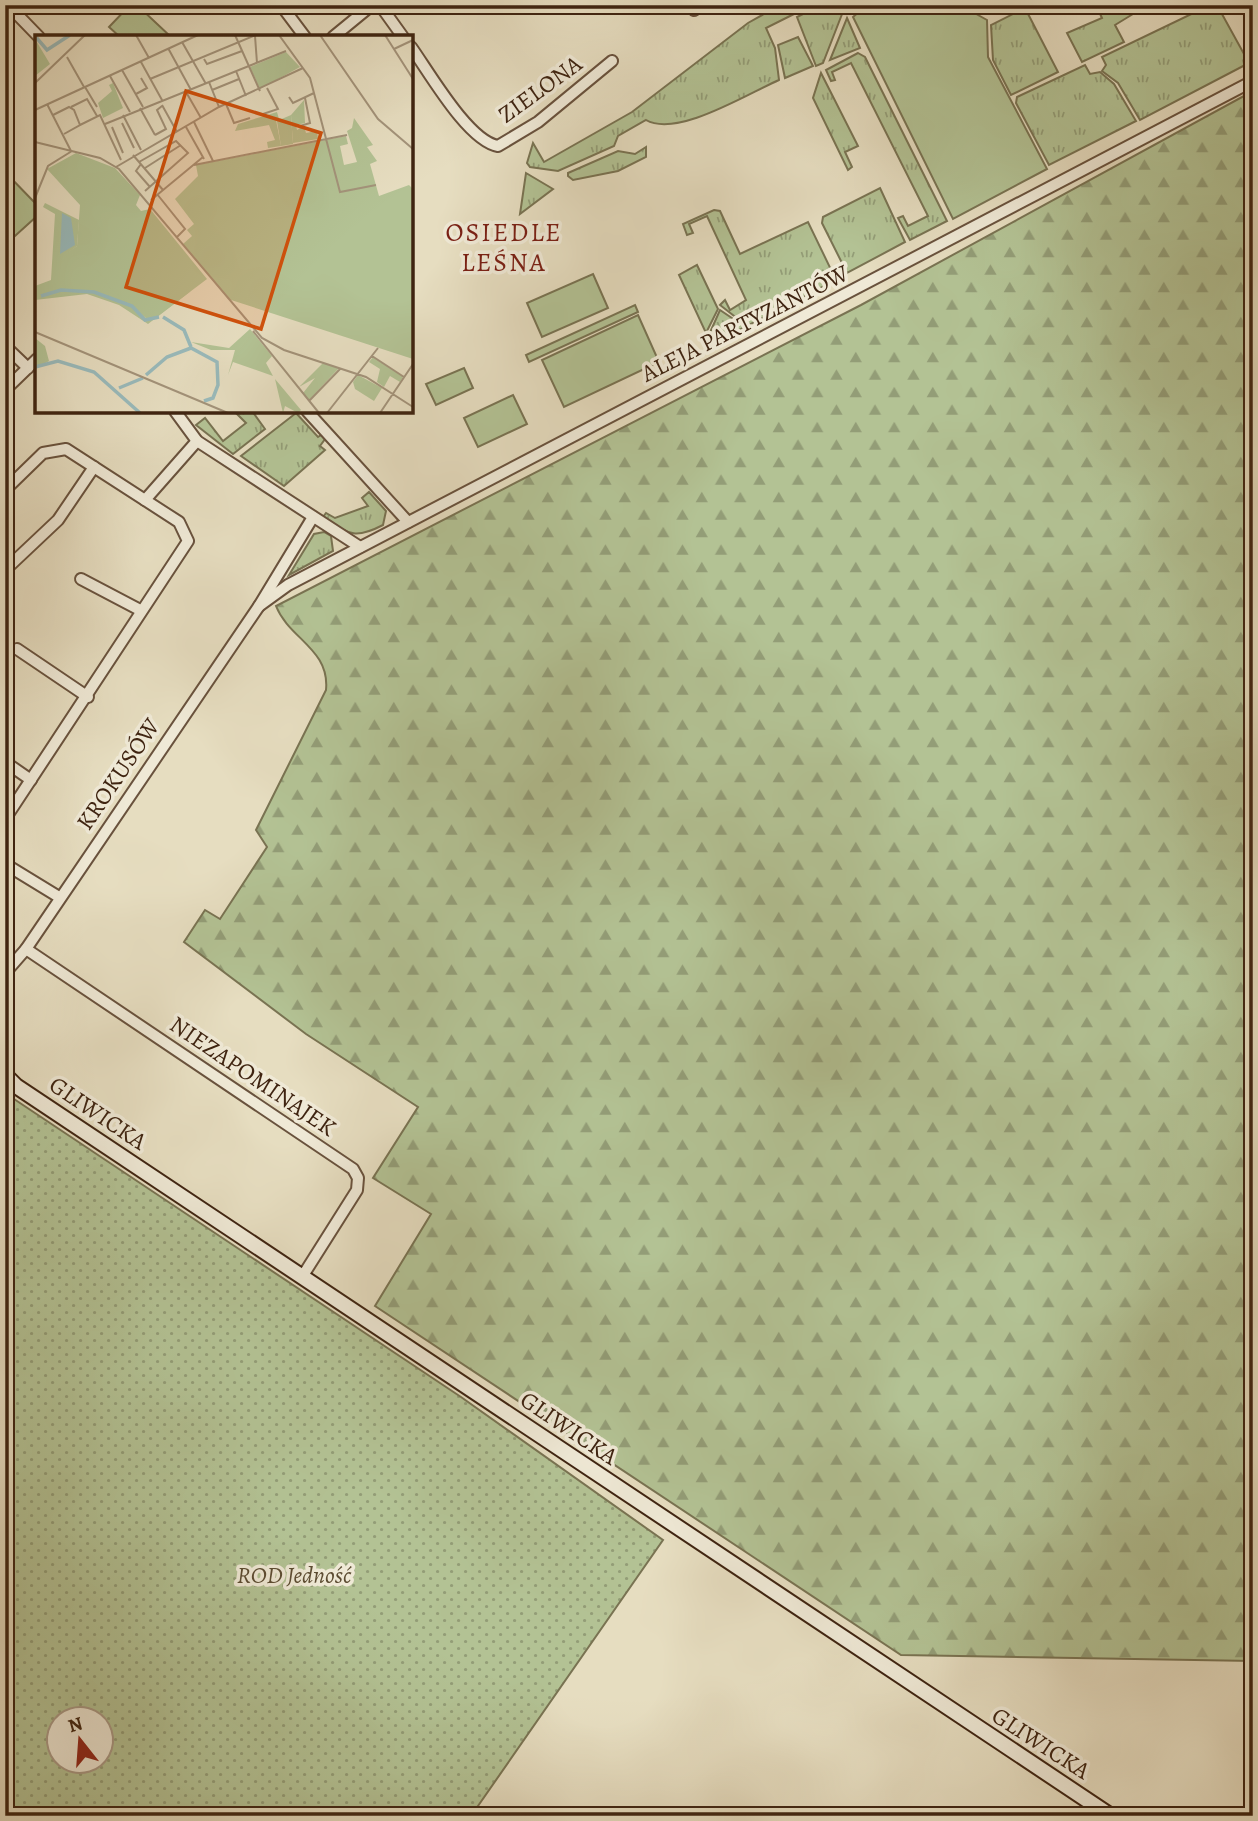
<svg xmlns="http://www.w3.org/2000/svg" width="1258" height="1821" font-family="Alegreya,serif">
	<style>
		.grass { fill: url(#grass-tufts); stroke: #797352; stroke-width: 2 }
		.forest { fill: url(#forest-firs); stroke: #797352; stroke-width: 2 }
		.park { fill: #b3c294; stroke: #797352; stroke-width: 2 }
		.garden { fill: url(#garden-dots); stroke: #797352; stroke-width: 2; fill-rule: evenodd }
		.lines { fill: none; stroke-linecap: round; stroke-linejoin: round }
		.minor-casing { stroke: #69523d; stroke-width: 14 }
		.secondary-casing { stroke: #3f2411; stroke-width: 18 }
		.minor { stroke: #efe9d6; stroke-width: 10 }
		.secondary { stroke: #efe9d6; stroke-width: 14 }
		.labels { text-anchor: middle; stroke-width: 7; stroke-linejoin: round; paint-order: stroke }
		.street-label { font-size: 24px; fill: #3f2411; stroke: #efe9d6 }
		.park-label { font-size: 24px; font-style: italic; fill: #5c4c32; stroke: #efe9d6 }
		.neighbourhood-label { font-size: 26px; letter-spacing: 2px; fill: #7a1f14; stroke: #efe9d6 }
		.inset-river { fill: none; stroke: #99babb; stroke-width: 3.5 }
		.inset-road { fill: none; stroke: #a3937a; stroke-width: 2 }
		.view { fill: #cf510d; fill-opacity: 0.15; stroke: #cf510d; stroke-width: 3.5 }
		.inset-edge { fill: none; stroke: #3f2411; stroke-width: 3.5 }
	</style>
	<defs>
		<pattern id="grass-tufts" width="24" height="20" patternUnits="userSpaceOnUse" patternTransform="scale(1.75)"><rect width="24" height="20" fill="#b3c294"/><path d="M3 7l-1-3M5 7V3M7 7l1-3M15 17l-1-3M17 17v-4M19 17l1-3" fill="none" stroke="#939d77"/></pattern>
		<pattern id="forest-firs" width="22" height="20" patternUnits="userSpaceOnUse" patternTransform="scale(1.75)"><rect width="22" height="20" fill="#b3c294"/><path d="M5 1l3.5 6h-7zM16 11l3.5 6h-7z" fill="#939d77"/></pattern>
		<pattern id="garden-dots" width="8" height="8" patternUnits="userSpaceOnUse" patternTransform="scale(1.75)"><rect width="8" height="8" fill="#b3c294"/><path d="M2 2h.1M6 6h.1" fill="none" stroke="#939d77" stroke-width="1.8" stroke-linecap="round"/></pattern>
	</defs>
	<rect width="100%" height="100%" fill="#e6ddc0"/>
	<filter id="stains"><feTurbulence type="fractalNoise" baseFrequency=".00286" numOctaves="4"/><feColorMatrix values="0 0 0 0 .2 0 0 0 0 .09 0 0 0 0 .02 0 0 0 .5 -.17"/></filter>
	<radialGradient id="worn" r=".72"><stop offset=".6" stop-color="#630" stop-opacity="0"/><stop offset="1" stop-color="#630" stop-opacity=".3"/></radialGradient>
	<!-- grass -->
	<g class="grass">
		<path d="M780,5H812L766,28L775,48L779,80C747,94 677,138 646,120L618,136L614,146L558,171L530,167L527,163L533,143L544,162L632,112L748,23Z"/>
		<polygon points="821,5 843,5 844,9 823,63 816,66 797,17"/>
		<polygon points="1096,5 1128,5 1133,14 1115,25 1124,42 1082,62 1067,33 1102,18"/>
		<polygon points="1210,5 1217,5 1249,63 1140,120 1118,83 1102,71 1106,65 1102,57"/>
		<polygon points="1025,8 1058,72 1011,95 993,60 991,25"/>
		<polygon points="847,18 860,48 830,60"/>
		<polygon points="798,37 813,66 785,78 778,45"/>
		<polygon points="858,53 865,57 947,221 910,240 898,218 903,216 908,226 928,216 851,63 832,72 835,80 831,81 826,70"/>
		<polygon points="1085,65 1090,74 1100,72 1114,84 1136,121 1049,165 1016,103 1017,97"/>
		<polygon points="821,73 858,146 845,152 852,167 848,170 813,98"/>
		<polygon points="646,147 646,157 618,171 573,180 568,176 568,173 618,151 635,154"/>
		<polygon points="526,173 553,189 520,214"/>
		<polygon points="880,188 905,242 847,273 822,223 823,217"/>
		<polygon points="714,210 720,211 740,254 808,222 836,280 747,326 720,305 725,300 730,310 746,300 707,216 689,224 693,233 687,235 683,224"/>
		<polygon points="697,265 718,309 706,333 679,275"/>
		<polygon points="720,310 745,327 712,344 708,337"/>
		<polygon points="252,411 265,429 233,454 196,425 205,418 223,441 246,423 235,412"/>
		<polygon points="296,413 318,437 321,435 325,439 320,446 325,450 284,486 241,456"/>
		<path d="M369,492L386,511L383,525C354,540 349,534 323,517L326,513L335,518L368,506L362,498Z"/>
		<polygon points="324,532 331,536 333,551 289,575 314,534"/>
	</g>
	<!-- forest -->
	<path class="forest" d="M1253,91V1661L901,1655L375,1306L431,1214L373,1178L418,1107L306,1034L184,942L205,910L220,919L267,847L256,830L326,690C330,649 289,639 276,606L861,305Z"/>
	<!-- park -->
	<g class="park">
		<polygon points="130,5 137,5 171,37 120,37 109,27"/>
		<polygon points="867,5 960,5 987,20 988,57 1047,169 953,219 853,17"/>
		<polygon points="5,172 37,205 37,216 5,245"/>
		<polygon points="593,274 608,308 542,337 527,303"/>
		<polygon points="635,305 638,312 529,362 526,355"/>
		<polygon points="638,315 659,362 564,407 542,360"/>
		<polygon points="464,368 473,388 436,405 426,384"/>
		<polygon points="513,395 527,424 478,447 464,418"/>
	</g>
	<!-- garden -->
	<path class="garden" d="M5,1093L461,1397L663,1540L471,1816H5ZM60,1720H102V1762H60Z"/>
	<g class="lines">
		<defs>
			<g id="minor">
				<polyline points="8,5 39,37"/>
				<polyline points="281,5 305,37"/>
				<polyline points="380,5 403,37"/>
				<polyline points="694,10 701,5"/>
				<polyline points="333,37 372,5"/>
				<path d="M411,47C429,72 468,141 498,146L538,122L612,61"/>
				<polyline points="5,346 28,368"/>
				<polyline points="5,390 37,359"/>
				<polyline points="175,411 197,441 360,547"/>
				<polyline points="307,411 408,522"/>
				<polyline points="5,490 43,453 66,449 179,522 188,541 5,819"/>
				<polyline points="145,500 197,441"/>
				<polyline points="5,570 58,520 94,467"/>
				<polyline points="81,579 140,610"/>
				<polyline points="259,606 288,585 1253,81"/>
				<polyline points="17,649 88,697"/>
				<polyline points="5,762 31,780"/>
				<polyline points="5,864 59,897"/>
				<polyline points="26,949 353,1169 358,1178 357,1190 302,1277"/>
				<polyline points="5,973 26,949 259,606 313,517"/>
			</g>
			<polyline id="secondary" points="5,1075 16,1086 1111,1816"/>
		</defs>
		<!-- minor casing -->
		<use href="#minor" class="minor-casing"/>
		<!-- secondary casing -->
		<use href="#secondary" class="secondary-casing"/>
		<!-- minor -->
		<use href="#minor" class="minor"/>
		<!-- secondary -->
		<use href="#secondary" class="secondary"/>
	</g>
	<g class="labels">
		<!-- street labels -->
		<g class="street-label">
			<text transform="translate(540 89) rotate(-36)" y="8">ZIELONA</text>
			<text transform="translate(745 323) rotate(-27)" y="8">ALEJA PARTYZANTÓW</text>
			<text transform="translate(118 774) rotate(-56)" y="8">KROKUSÓW</text>
			<text transform="translate(253 1076) rotate(34)" y="8">NIEZAPOMINAJEK</text>
			<text transform="translate(98 1113) rotate(34)" y="8">GLIWICKA</text>
			<text transform="translate(569 1428) rotate(34)" y="8">GLIWICKA</text>
			<text transform="translate(1041 1743) rotate(33)" y="8">GLIWICKA</text>
		</g>
		<!-- park labels -->
		<g class="park-label">
			<text x="294" y="1583">ROD Jedność</text>
		</g>
		<!-- neighbourhood labels -->
		<g class="neighbourhood-label">
			<text x="504" y="241">OSIEDLE<tspan x="504" dy="30">LEŚNA</tspan></text>
		</g>
	</g>
	<!-- overview -->
	<g transform="translate(35 35)">
		<rect width="378" height="378" fill="#e6ddc0"/>
		<path d="M78,48L88,73L68,83L63,68L77,56L74,50ZM269,65L270,88L261,90L262,95L269,91L271,98L282,96L283,104L258,108L256,80ZM242,77L244,84L249,83L241,85L246,111L233,113L232,107L240,105L234,90L200,96L203,89ZM215,294L237,321L231,328L238,341L198,327L193,340L200,315H176L156,307L194,313ZM338,322L368,342L365,347L355,341L349,352L342,347L345,334L334,327ZM288,328L304,333L274,365L268,358L280,343L264,352ZM323,340L347,353L339,366L320,354L318,347ZM240,344L266,375L263,378L250,371L248,378Z" fill="#b3c294"/>
		<path d="M319,83L338,110L332,112L342,126L335,129L344,161L374,150L378,154V324L193,264L148,209L157,201L152,195L159,189L140,164L163,141L161,130L311,101L313,109L305,111L309,130L322,127L312,96L317,93ZM10,168L44,185L42,211L34,217L63,234L111,284L156,256L113,289L84,270L52,259L0,265V251L16,245L20,179L8,172ZM0,303L10,311L14,326L0,334Z" fill="#b3c294"/>
		<path d="M256,80L258,109L246,111L242,86Z" fill="#b3c294"/>
		<path d="M0,4L15,29L0,41ZM251,17L265,32L225,54L215,32ZM41,118L80,133L105,160L101,170L106,176L115,174L172,244L123,281L112,284L76,254L62,235L33,217L42,211L45,170L12,134Z" fill="#b3c294"/>
		<path d="M27,178L36,183L40,210L25,219Z" fill="#99babb"/>
		<path class="inset-river" d="M0,1L12,15L35,0M6,261L26,255L59,257L97,271L110,285L124,282M128,282L149,295L156,312M0,332L23,326L59,337L105,378M111,340L132,322L156,313L182,327L183,350L178,363L169,366M84,353L108,343"/>
		<path class="inset-road" d="M101,0L114,23M200,0L225,56M244,0L275,43L305,157L341,150M285,0L343,84L378,114M350,0L378,44M220,1L222,28M147,7L171,49M133,13L156,55M359,14L378,5M32,22L49,52M169,24L172,29L207,16M106,27L127,65M87,35L108,72M201,36L211,61M75,41L95,77M115,44L221,0M174,47L184,72M0,48L50,0M50,52L62,72M177,55L204,44M151,57L166,83M101,59L112,53L106,43M254,62L258,68L279,58M12,69L36,116M191,69L199,88L215,83M127,70L142,97M36,72L52,64L62,81M105,73L120,100M0,75L163,0M18,80L34,72L39,75L45,90L29,99M88,80L106,115M225,80L243,74L232,53M159,87L178,126M87,88L99,113M70,89L251,16M45,90L65,80L86,125M265,91L275,88L270,63M77,92L88,118M151,92L169,124M120,100L131,94L122,75L127,71M0,107L65,123L84,134L227,303L249,315L331,342L378,372M98,120L128,155M104,127L141,106L153,118L110,156M106,129L101,136L115,152M159,130L312,100M81,132L184,72L268,33M110,133L146,110M122,159L150,194L141,203M0,163L13,131L37,116M116,165L168,122M218,296L284,378M0,297L193,378M337,321L369,342M274,366L305,334M292,378L343,313M345,378L378,329"/>
		<path class="view" d="M151,56L286,98L226,294L91,252Z"/>
		<rect width="378" height="378" class="inset-edge"/>
	</g>
	<!-- margin -->
	<rect width="1258" height="1821" fill="none" stroke="#e6ddc0" stroke-width="28"/>
	<rect x="7" y="7" width="1244" height="1807" fill="none" stroke="#3f2411" stroke-width="3.5"/>
	<rect x="14" y="14" width="1230" height="1793" fill="none" stroke="#3f2411" stroke-width="2"/>
	<!-- north arrow -->
	<g transform="translate(80 1740) rotate(343)"><circle r="33" fill="#efe9d6" stroke="#a99a87" stroke-width="2"/>
	<path d="M0-5L12 26L0 18L-12 26Z" fill="#8f2418"/>
	<text y="-10" font-size="19" font-weight="bold" text-anchor="middle" fill="#3f2411">N</text>
	</g>
	<rect width="100%" height="100%" filter="url(#stains)"/>
	<rect width="100%" height="100%" fill="url(#worn)"/>
</svg>
